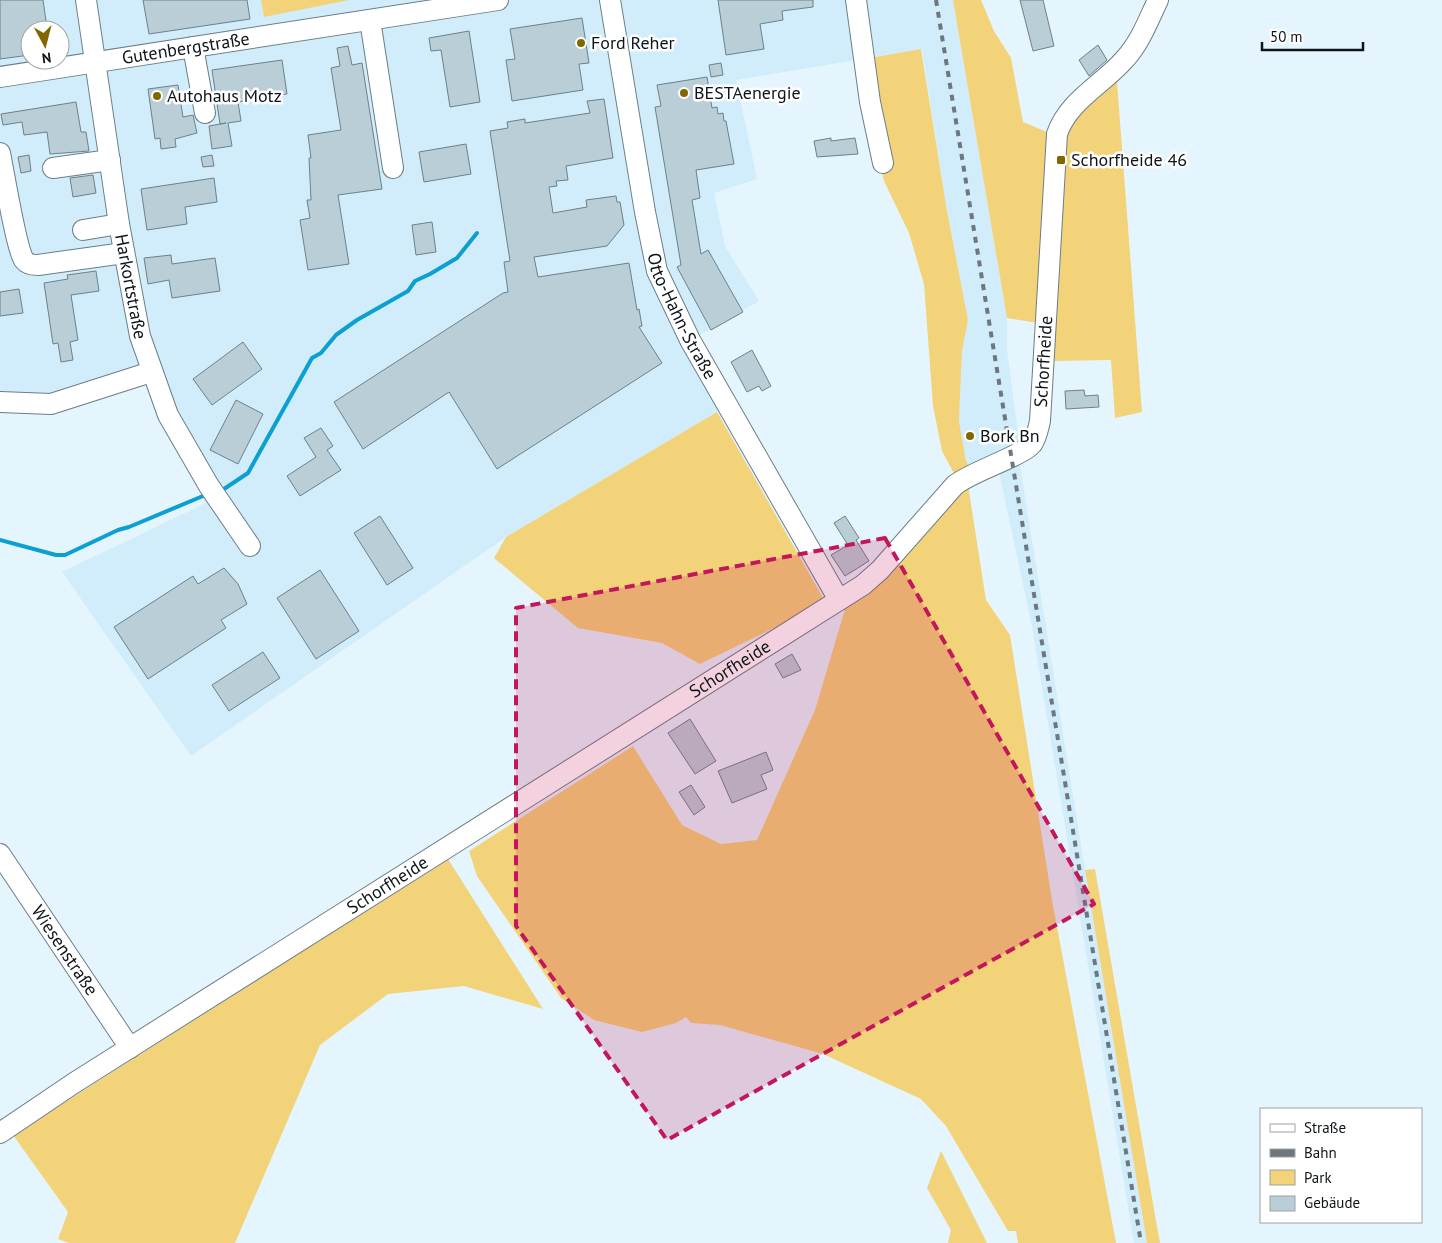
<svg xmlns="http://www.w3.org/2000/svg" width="1442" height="1243" font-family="'PT Sans',sans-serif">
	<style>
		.built { fill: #d1edfb; fill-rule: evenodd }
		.green { fill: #f3d379 }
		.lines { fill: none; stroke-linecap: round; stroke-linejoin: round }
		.stream { stroke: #0ba0d0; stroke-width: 4 }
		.building { fill: #baced7; stroke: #6e8089 }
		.minor-casing { stroke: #6c7e87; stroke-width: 22 }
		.minor { stroke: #fff; stroke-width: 20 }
		.rail { stroke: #6d777d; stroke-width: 4; stroke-dasharray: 6 6; stroke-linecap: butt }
		.marked { fill: #c2185b; fill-opacity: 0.2; stroke: #c2185b; stroke-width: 4; stroke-dasharray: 10 6; stroke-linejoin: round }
		.poi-dot { fill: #826700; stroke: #fff; stroke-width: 2 }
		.labels { text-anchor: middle; stroke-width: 5; stroke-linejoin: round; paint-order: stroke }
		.poi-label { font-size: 18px; fill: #0d1418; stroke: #fff; text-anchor: start }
		.street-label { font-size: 18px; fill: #0d1418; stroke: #fff }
	</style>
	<rect width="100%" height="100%" fill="#e5f5fd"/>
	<!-- built -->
	<g class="built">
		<path d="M0,0H953L1007,318V350L1020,447L971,469L966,461L959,421L962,351L968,320L947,211L922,49L736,80L757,179L714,193L725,246L759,301L691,340L718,388L717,412L506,537L191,756L62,572L206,503L147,384L63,412H1L0,414ZM30,30H60V60H30Z"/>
		<polygon points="1019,459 1085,870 1147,1243 1134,1243 1032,627 998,467"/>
	</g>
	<!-- green -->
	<g class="green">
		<polygon points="261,0 349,0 264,17"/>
		<polygon points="953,0 981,0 994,31 1011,58 1023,122 1049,133 1045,324 1007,318"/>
		<polygon points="921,49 947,211 968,320 962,351 959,421 966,461 971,469 957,479 942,451 933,406 924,284 909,233 884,181 858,60"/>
		<polygon points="1117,82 1142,412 1115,418 1111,360 1053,361 1063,141 1072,120"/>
		<polygon points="717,412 826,603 700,664 662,643 578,628 494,558 506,537"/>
		<polygon points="968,485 986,600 1010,635 1052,900 1116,1243 1018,1243 1016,1231 1008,1231 946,1126 921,1099 823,1054 720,1025 691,1023 686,1017 676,1023 642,1032 594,1020 561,998 477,876 469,851 633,746 682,825 721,844 757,840 815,710 845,609 874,586"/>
		<polygon points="448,859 543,1009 464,986 388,994 320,1045 235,1243 69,1243 58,1239 68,1212 13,1135"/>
		<polygon points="1095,869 1156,1221 1160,1243 1147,1243 1085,870"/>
		<polygon points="941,1151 987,1243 948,1243 951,1230 927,1188"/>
	</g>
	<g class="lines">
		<!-- stream -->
		<g class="stream">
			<polyline points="224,489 248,473 312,358 321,353 336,335 357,320 408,291 415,281 430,274 457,258 477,233"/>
			<polyline points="0,540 56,555 65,555 118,530 129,527 203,496"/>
		</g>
	</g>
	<!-- building -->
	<g class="building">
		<polygon points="0,0 43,0 46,21 59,30 30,30 30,55 0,59"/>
		<polygon points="143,0 247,0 250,19 149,34"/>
		<polygon points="718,0 813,0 813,7 782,11 783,20 760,24 764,49 726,55"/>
		<polygon points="1020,0 1043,0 1054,46 1033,51"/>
		<polygon points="582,18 589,63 579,64 583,90 512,101 506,60 515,59 510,29"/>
		<polygon points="469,31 480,102 450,107 441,50 431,51 429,38"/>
		<polygon points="1098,45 1107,60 1089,76 1079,60"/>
		<polygon points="348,46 352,65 362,63 382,189 338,195 349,264 308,270 300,220 310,218 307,200 311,200 309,158 311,158 308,135 341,130 331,68 340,66 337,48"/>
		<polygon points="282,60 287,94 238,102 241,121 228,123 232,146 212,149 209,126 226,123 220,124 212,70"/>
		<polygon points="721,63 723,75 711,77 709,65"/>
		<polygon points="707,77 712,108 717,107 718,114 723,113 724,121 726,121 734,164 696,170 700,198 692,200 701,254 708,250 743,312 711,330 677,267 681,265 655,107 661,106 657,85"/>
		<polygon points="178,85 183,117 193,115 197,133 175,139 176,147 161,149 160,138 155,139 148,89"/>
		<polygon points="604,99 613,158 566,166 568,180 556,181 557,186 549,187 553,213 587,207 586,200 616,196 617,202 620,202 624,225 607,246 534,257 538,277 629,263 637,310 639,309 642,326 639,327 662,363 497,469 449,392 363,449 334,402 503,293 508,292 504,262 510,261 490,131 508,128 507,122 525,119 525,123 590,113 587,101"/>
		<polygon points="76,102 81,132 86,132 89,151 50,154 47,132 24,135 22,122 3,125 1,114"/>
		<polygon points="831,138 831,141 855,138 858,154 817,157 814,141"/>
		<polygon points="466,144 471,174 424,182 419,152"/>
		<polygon points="29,155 31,171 21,173 18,157"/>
		<polygon points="212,155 214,166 203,167 201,157"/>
		<polygon points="93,175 96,193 73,197 70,178"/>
		<polygon points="214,178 217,202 185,207 187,224 147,230 141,189"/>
		<polygon points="432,222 436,252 416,255 412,225"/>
		<polygon points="171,255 172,264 215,258 220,291 172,298 169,280 148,284 144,258"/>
		<polygon points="96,271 99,291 71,295 78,340 70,342 73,360 61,362 58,343 53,344 44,283 68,279 67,275"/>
		<polygon points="19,289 23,313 0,316 0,292"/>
		<polygon points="243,342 262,369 212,405 193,379"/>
		<polygon points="752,350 771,386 762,391 759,386 747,392 731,362"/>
		<polygon points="1084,390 1085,396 1098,395 1099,407 1066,409 1065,391"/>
		<polygon points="236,400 263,414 238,464 210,450"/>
		<polygon points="321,428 333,446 327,450 341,470 300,496 287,476 316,457 304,438"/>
		<polygon points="380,516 413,568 387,585 354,533"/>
		<polygon points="845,516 859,538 856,540 869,561 845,576 831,555 848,545 834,523"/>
		<polygon points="224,568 238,584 247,604 221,620 226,628 148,679 114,627 193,576 198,584"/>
		<polygon points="320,570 359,631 316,659 277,598"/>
		<polygon points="263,652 280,678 229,711 212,685"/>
		<polygon points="792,654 801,670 783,678 775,664"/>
		<polygon points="690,719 716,761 695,774 668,733"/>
		<polygon points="766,752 773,770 761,775 767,789 732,803 718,771"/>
		<polygon points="691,785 705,807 694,815 679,792"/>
	</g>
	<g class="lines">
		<defs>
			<g id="minor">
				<path id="s1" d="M86,0L119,224L140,336L168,415L209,486L250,546"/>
				<path id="s2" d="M610,0L645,212L657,271L690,340L839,600"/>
				<polyline points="856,0 870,102 883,163"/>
				<polyline points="370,20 393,168"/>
				<polyline points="193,47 205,113"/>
				<path id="s3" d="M0,77L498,0"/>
				<path d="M0,153C4,172 16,248 24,260C27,264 33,265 38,265L124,253"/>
				<polyline points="53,168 110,160"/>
				<polyline points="83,230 119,224"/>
				<polyline points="0,402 51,404 151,372"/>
				<path id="s4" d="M0,854L130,1048"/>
				<path id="s5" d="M0,1133L74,1083L863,585L880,570L955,485C973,471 1022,456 1032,444C1037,437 1038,429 1040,421L1057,134C1068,101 1102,85 1124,60C1140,43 1148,21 1158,0"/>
			</g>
		</defs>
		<!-- minor casing -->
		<use href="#minor" class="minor-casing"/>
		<!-- minor -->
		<use href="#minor" class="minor"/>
		<!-- rail -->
		<polyline class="rail" points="936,0 1141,1243"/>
	</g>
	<!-- marked area -->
	<path class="marked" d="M885,538L1094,904L667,1140L516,926V608Z"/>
	<!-- markers -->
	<g class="poi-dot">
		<circle cx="581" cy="43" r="5"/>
		<circle cx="684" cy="93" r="5"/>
		<circle cx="157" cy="96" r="5"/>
		<rect x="1056" y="155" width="10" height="10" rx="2.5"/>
		<circle cx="970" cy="436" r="5"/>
	</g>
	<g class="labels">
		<!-- poi labels -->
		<g class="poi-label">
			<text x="591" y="49">Ford Reher</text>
			<text x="694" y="99">BESTAenergie</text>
			<text x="167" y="102">Autohaus Motz</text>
			<text x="1071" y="166">Schorfheide 46</text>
			<text x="980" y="442">Bork Bn</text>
		</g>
		<!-- street labels -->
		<g class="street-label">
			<text dy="6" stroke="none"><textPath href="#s3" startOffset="188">Gutenbergstraße</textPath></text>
			<text dy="6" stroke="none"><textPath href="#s1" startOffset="290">Harkortstraße</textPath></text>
			<text dy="6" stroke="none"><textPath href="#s2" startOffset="326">Otto-Hahn-Straße</textPath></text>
			<text dy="6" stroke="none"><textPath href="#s5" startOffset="1330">Schorfheide</textPath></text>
			<text dy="6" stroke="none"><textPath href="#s5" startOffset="865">Schorfheide</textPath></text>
			<text dy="6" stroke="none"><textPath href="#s5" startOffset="460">Schorfheide</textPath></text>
			<text dy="6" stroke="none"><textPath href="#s4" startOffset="116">Wiesenstraße</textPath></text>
		</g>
	</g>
	<!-- legend -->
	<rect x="1260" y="1108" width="162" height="115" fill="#ffffff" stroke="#9ea1a3"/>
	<rect x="1270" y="1124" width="25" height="8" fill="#ffffff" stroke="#9ea1a3"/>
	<text x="1304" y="1133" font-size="15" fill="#0d1418">Straße</text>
	<rect x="1270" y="1149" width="25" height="8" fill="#6d777d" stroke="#9ea1a3"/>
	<text x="1304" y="1158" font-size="15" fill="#0d1418">Bahn</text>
	<rect x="1270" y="1170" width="25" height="15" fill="#f3d379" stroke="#9ea1a3"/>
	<text x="1304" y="1183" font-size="15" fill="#0d1418">Park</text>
	<rect x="1270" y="1196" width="25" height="15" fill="#baced7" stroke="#9ea1a3"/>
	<text x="1304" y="1208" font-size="15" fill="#0d1418">Gebäude</text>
	<!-- north arrow -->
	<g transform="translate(45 45) rotate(173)"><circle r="24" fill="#ffffff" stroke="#9ea1a3"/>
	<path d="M0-4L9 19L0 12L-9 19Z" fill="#826700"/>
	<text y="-8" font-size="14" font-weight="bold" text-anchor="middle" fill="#0d1418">N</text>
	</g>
	<!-- scale -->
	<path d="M1262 42v8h101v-8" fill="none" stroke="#0d1418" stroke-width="2.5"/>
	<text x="1270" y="42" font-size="15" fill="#0d1418" stroke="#ffffff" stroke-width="4" paint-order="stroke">50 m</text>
</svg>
